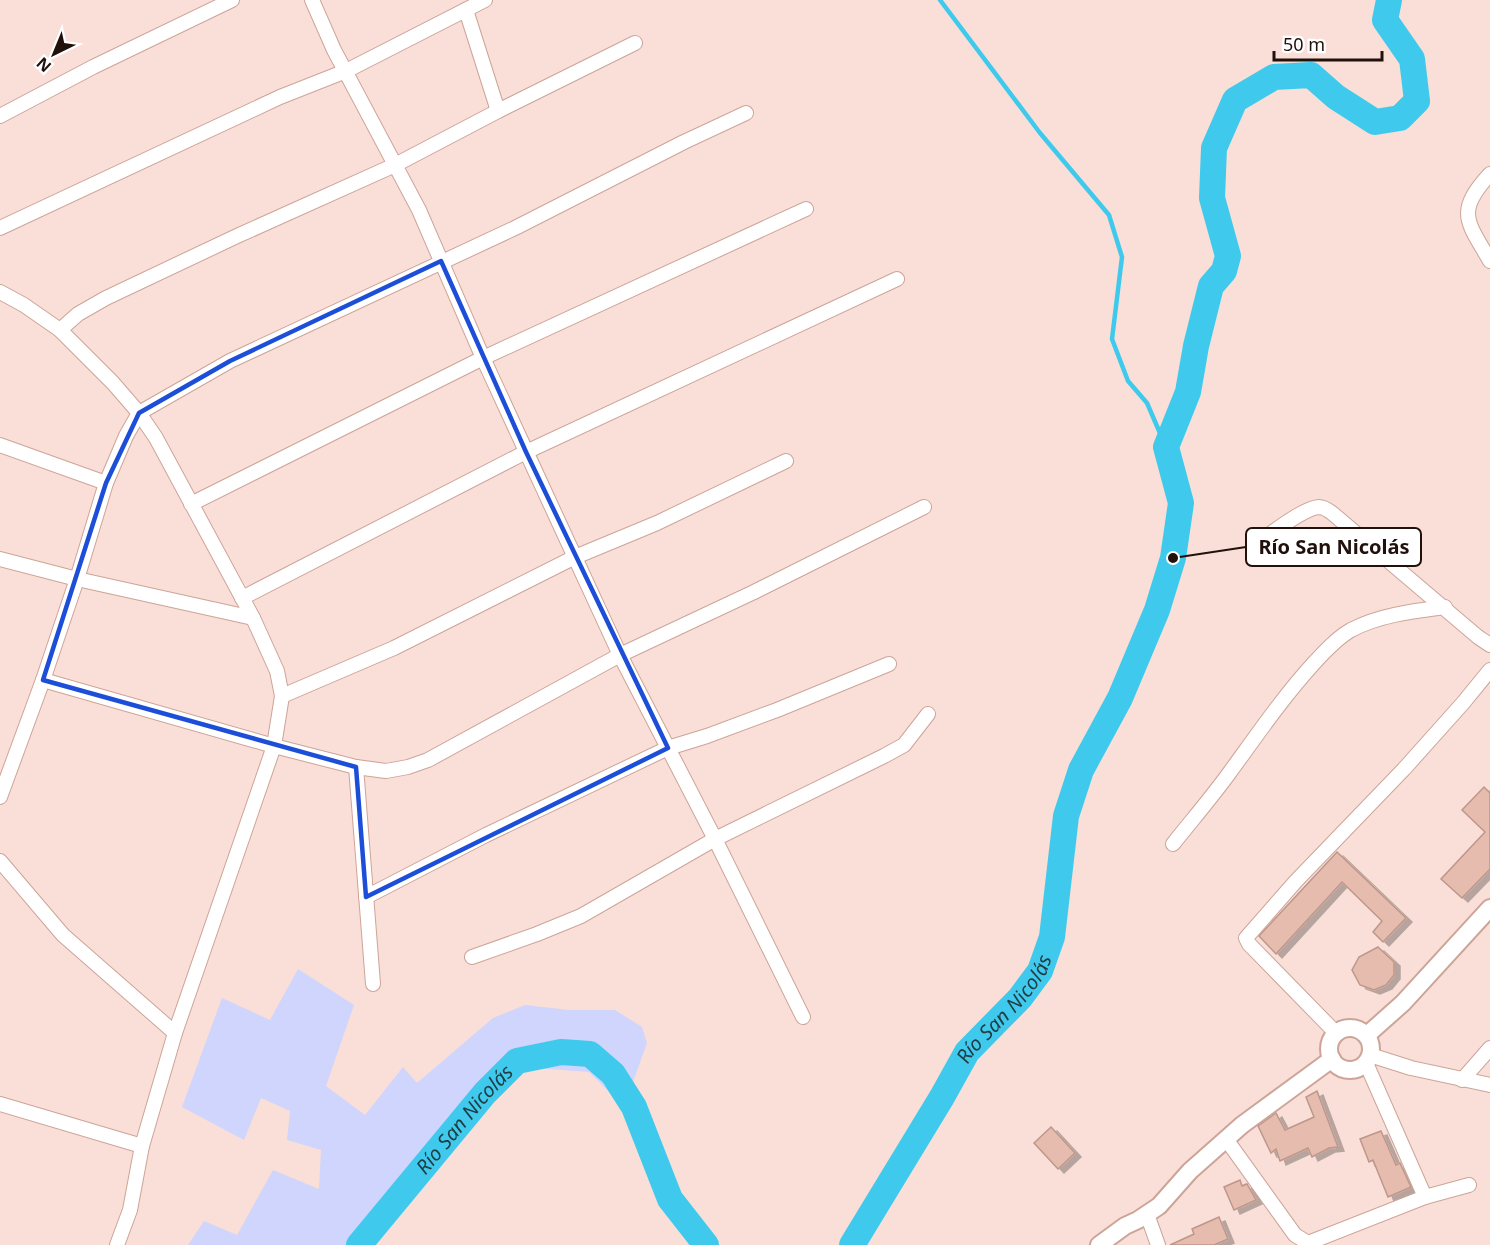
<svg xmlns="http://www.w3.org/2000/svg" width="1490" height="1245" font-family="'Noto Sans',sans-serif">
	<style>
		.green { fill: #cfd5fc }
		.lines { fill: none; stroke-linecap: round; stroke-linejoin: round }
		.stream { stroke: #3fcaed; stroke-width: 4.5 }
		.river { stroke: #3fcaed; stroke-width: 26 }
		.building { fill: #e5bcae; stroke: #be978a; stroke-width: 1.5; filter: url(#shadow) }
		.minor-casing { stroke: #cda498; stroke-width: 16 }
		.tertiary-casing { stroke: #cda498; stroke-width: 20 }
		.minor { stroke: #fff; stroke-width: 14 }
		.tertiary { stroke: #fff; stroke-width: 16 }
		.marked { fill: none; stroke: #1d4ed8; stroke-width: 4.5; stroke-linejoin: round }
		.labels { text-anchor: middle; stroke-width: 6; stroke-linejoin: round; paint-order: stroke }
		.water-label { font-size: 20px; font-style: italic; fill: #213e46; stroke: #fff }
		.leader { fill: none; stroke: #20110d; stroke-width: 2 }
		.callout-dot { fill: #20110d; stroke: #fff; stroke-width: 2 }
		.callout { fill: #fff; stroke: #20110d; stroke-width: 2 }
		.callout-label { font-size: 20px; text-anchor: middle; font-weight: bold; fill: #20110d }
	</style>
	<defs>
		<filter id="shadow"><feDropShadow dx="6" dy="4" stdDeviation="0" flood-color="#0004"/></filter>
	</defs>
	<rect width="100%" height="100%" fill="#f9dfd7"/>
	<!-- green -->
	<polygon class="green" points="298,969 354,1005 326,1086 365,1115 403,1067 417,1083 493,1018 525,1005 569,1010 615,1010 642,1027 647,1043 624,1107 589,1072 507,1066 357,1245 188,1245 204,1221 237,1235 273,1170 319,1189 321,1150 287,1140 290,1111 261,1098 244,1140 182,1107 222,998 270,1020"/>
	<g class="lines">
		<!-- stream -->
		<polyline class="stream" points="940,0 1040,133 1109,215 1122,257 1112,339 1128,381 1147,403 1166,447"/>
		<!-- river -->
		<g class="river">
			<path id="s1" d="M359,1245L485,1093L517,1061L561,1052L590,1054L613,1074L634,1107L670,1199L706,1245"/>
			<path id="s2" d="M852,1245L942,1097L967,1052L1020,998L1040,971L1052,937L1066,816L1081,770L1120,698L1157,610L1173,558L1181,503L1166,447L1188,392L1196,346L1211,286L1224,271L1228,256L1212,198L1214,148L1235,100L1274,77L1311,75L1336,97L1375,122L1400,118L1417,101L1412,59L1385,20L1389,0"/>
		</g>
	</g>
	<!-- building -->
	<g class="building">
		<polygon points="1484,787 1490,793 1490,869 1462,898 1441,879 1485,832 1462,810"/>
		<polygon points="1337,852 1406,918 1383,942 1373,932 1382,921 1342,882 1276,954 1259,936"/>
		<polygon points="1378,947 1394,962 1394,975 1386,985 1374,990 1360,985 1352,970 1359,957"/>
		<polygon points="1317,1091 1338,1147 1329,1148 1312,1157 1308,1148 1280,1161 1276,1149 1271,1153 1258,1126 1276,1113 1285,1130 1314,1117 1306,1097"/>
		<polygon points="1051,1127 1075,1153 1058,1169 1034,1143"/>
		<polygon points="1381,1131 1396,1165 1400,1163 1411,1187 1388,1197 1373,1160 1369,1162 1360,1139"/>
		<polygon points="1240,1180 1242,1186 1247,1184 1256,1200 1234,1210 1224,1187"/>
		<polygon points="1219,1217 1228,1239 1214,1245 1170,1245 1194,1234 1192,1229"/>
	</g>
	<g class="lines">
		<defs>
			<g id="minor">
				<polyline points="312,0 334,50 419,210 483,358 620,655 715,839 803,1017"/>
				<polyline points="466,10 498,111"/>
				<polyline points="0,116 93,67 232,0"/>
				<path d="M1490,174C1455,212 1467,221 1490,261"/>
				<polyline points="0,228 280,97 346,71 485,0"/>
				<polyline points="0,292 24,305 60,330 113,383 139,413 156,438 253,618 277,671 282,696 274,746 175,1033 142,1146 130,1210 117,1245"/>
				<polyline points="60,330 78,314 106,298 237,236 395,165 498,111 635,43"/>
				<polyline points="0,445 106,483"/>
				<polyline points="191,504 483,358 806,209"/>
				<path d="M1257,543C1271,534 1303,508 1319,507C1324,507 1328,510 1332,513L1478,637L1490,645"/>
				<polyline points="0,559 77,579 253,618"/>
				<polyline points="242,598 526,452 897,279"/>
				<polyline points="43,680 274,746 356,767 386,771 408,767 428,760 620,655 754,592 924,507"/>
				<polyline points="282,696 394,648 575,557 657,523 786,461"/>
				<polyline points="356,767 373,984"/>
				<polyline points="0,797 43,680 77,579 106,483 126,436 139,413 230,361 515,228 684,142 746,113"/>
				<path d="M1173,844C1192,820 1212,797 1230,772C1257,735 1283,697 1314,663C1325,651 1337,638 1351,630C1379,615 1414,611 1445,607"/>
				<polyline points="0,861 63,935 175,1033"/>
				<polyline points="366,897 486,835 668,748 707,736 777,710 889,664"/>
				<polyline points="472,957 537,934 581,916 715,839 884,756 904,745 928,714"/>
				<polyline points="1336,1033 1249,944 1246,938 1296,881 1404,769 1463,703 1490,670"/>
				<polyline points="1370,1055 1411,1068 1490,1085"/>
				<polyline points="1366,1063 1425,1197"/>
				<polyline points="1462,1080 1490,1048"/>
				<polyline points="0,1104 142,1146"/>
				<polyline points="1226,1139 1295,1235 1308,1243 1425,1197 1469,1185"/>
				<polyline points="1147,1214 1158,1245"/>
			</g>
			<g id="tertiary">
				<circle cx="1350" cy="1049" r="21"/>
				<polyline points="1367,1035 1403,1003 1490,908"/>
				<polyline points="1099,1245 1125,1226 1138,1220 1159,1206 1190,1171 1242,1125 1332,1059"/>
			</g>
		</defs>
		<!-- minor casing -->
		<use href="#minor" class="minor-casing"/>
		<!-- tertiary casing -->
		<use href="#tertiary" class="tertiary-casing"/>
		<!-- minor -->
		<use href="#minor" class="minor"/>
		<!-- tertiary -->
		<use href="#tertiary" class="tertiary"/>
	</g>
	<!-- marked area -->
	<path class="marked" d="M441,261L526,452L668,748L366,897L356,767L43,680L106,483L139,413L230,361Z"/>
	<g class="labels">
		<!-- water labels -->
		<g class="water-label">
			<text dy="7" stroke="none"><textPath href="#s2" startOffset="282">Río San Nicolás</textPath></text>
			<text dy="7" stroke="none"><textPath href="#s1" startOffset="164">Río San Nicolás</textPath></text>
		</g>
	</g>
	<!-- callouts -->
	<path class="leader" d="M1173 558L1246 547"/>
	<circle class="callout-dot" cx="1173" cy="558" r="6"/>
	<rect class="callout" x="1246" y="528" width="175" height="38" rx="6"/>
	<g class="callout-label">
		<text x="1334" y="554">Río San Nicolás</text>
	</g>
	<!-- north arrow -->
	<g transform="translate(54 54) rotate(223)" stroke="#ffffff" stroke-width="4.5" paint-order="stroke">
	<path d="M0-4.5L10 22L0 15L-10 22Z" fill="#20110d"/>
	<text y="-9" font-size="16" font-weight="bold" text-anchor="middle" fill="#20110d">N</text>
	</g>
	<!-- scale -->
	<path d="M1274 51v9h108v-9" fill="none" stroke="#20110d" stroke-width="3"/>
	<text x="1283" y="51" font-size="18" fill="#20110d" stroke="#ffffff" stroke-width="4.5" paint-order="stroke">50 m</text>
</svg>
